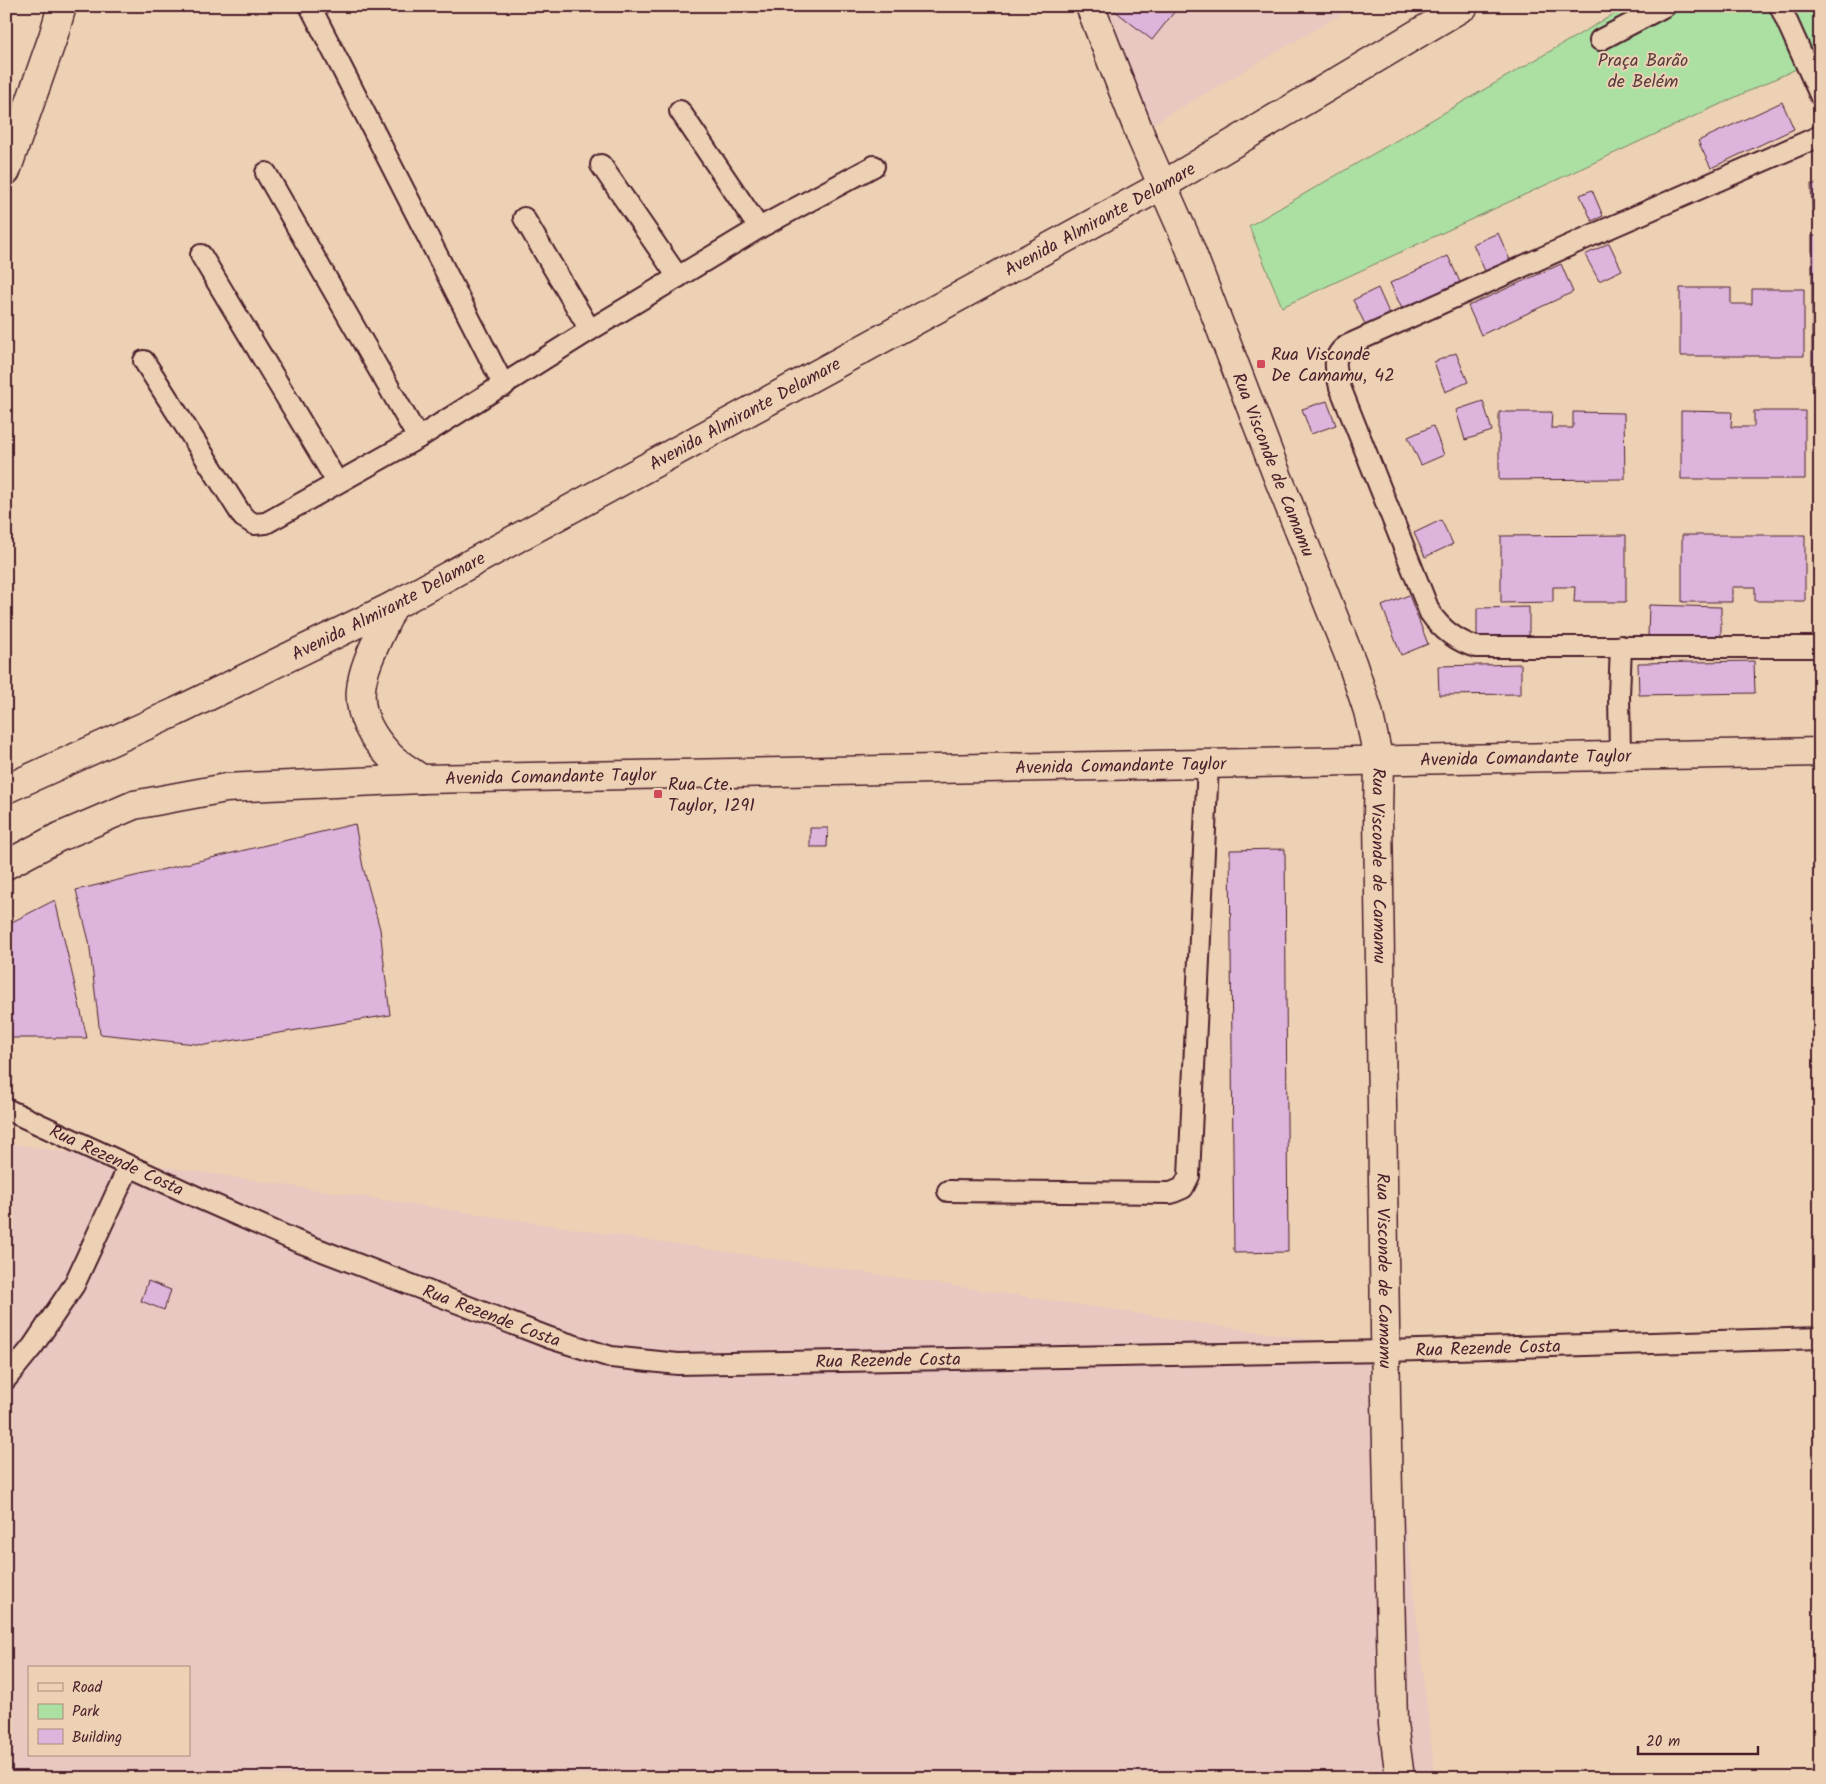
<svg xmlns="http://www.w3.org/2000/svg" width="1826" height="1784" font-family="Kalam,sans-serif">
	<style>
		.built { fill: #e8c8c0; fill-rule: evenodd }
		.green { fill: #abe0a2; stroke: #7a8066 }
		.building { fill: #dcb4dc; stroke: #4a1f2b }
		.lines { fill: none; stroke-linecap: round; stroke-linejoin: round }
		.lane-casing { stroke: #4a1f2b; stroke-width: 24 }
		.secondary-casing { stroke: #4a1f2b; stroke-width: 31 }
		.primary-casing { stroke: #4a1f2b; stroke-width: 31 }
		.lane { stroke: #edd1b4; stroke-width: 20 }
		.secondary { stroke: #edd1b4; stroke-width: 28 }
		.primary { stroke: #edd1b4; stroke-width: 28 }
		.poi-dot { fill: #d1495b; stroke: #edd1b4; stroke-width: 2 }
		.labels { text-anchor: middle; stroke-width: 4; stroke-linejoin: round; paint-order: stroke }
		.park-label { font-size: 18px; fill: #593c3d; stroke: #edd1b4 }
		.street-label { font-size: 18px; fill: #4a1f2b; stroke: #edd1b4 }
		.poi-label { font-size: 18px; fill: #4a1f2b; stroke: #edd1b4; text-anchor: start }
	</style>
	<rect width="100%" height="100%" fill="#edd1b4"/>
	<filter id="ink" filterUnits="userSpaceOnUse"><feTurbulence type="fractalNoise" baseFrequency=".02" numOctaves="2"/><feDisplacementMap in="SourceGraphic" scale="10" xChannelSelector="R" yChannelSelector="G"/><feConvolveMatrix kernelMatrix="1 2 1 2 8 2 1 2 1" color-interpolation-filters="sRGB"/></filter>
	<g filter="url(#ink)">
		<!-- built -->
		<g class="built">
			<polygon points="1091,6 1356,6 1147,127"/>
			<path d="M6,1143L1386,1351L1435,1778H6ZM29,1668H189V1755H29Z"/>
		</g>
		<!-- green -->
		<polygon class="green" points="1628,6 1820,6 1820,58 1282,307 1249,226"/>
		<!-- building -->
		<g class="building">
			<polygon points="1109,6 1179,6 1152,40"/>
			<polygon points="1782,102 1794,129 1711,168 1698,141"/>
			<polygon points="1811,184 1820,184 1820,211 1812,211"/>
			<polygon points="1592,190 1603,216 1592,221 1580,195"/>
			<polygon points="1498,233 1510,260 1485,271 1473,244"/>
			<rect x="1812" y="236" width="8" height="146"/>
			<polygon points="1609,243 1622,270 1599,281 1585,255"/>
			<polygon points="1448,256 1460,282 1402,309 1390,283"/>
			<polygon points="1561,264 1573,292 1481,335 1468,306"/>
			<polygon points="1378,288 1390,315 1366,326 1353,300"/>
			<polygon points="1680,288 1731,288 1731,304 1752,304 1752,289 1804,289 1804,356 1680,356"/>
			<polygon points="1456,353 1468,382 1445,392 1434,362"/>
			<polygon points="1327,401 1336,425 1311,434 1302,409"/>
			<polygon points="1483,401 1492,431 1465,440 1456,410"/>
			<polygon points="1681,411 1732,412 1731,427 1754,427 1754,411 1805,411 1805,479 1681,479"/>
			<polygon points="1499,412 1552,412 1551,428 1573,428 1573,412 1624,413 1625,479 1499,480"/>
			<polygon points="1433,426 1444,455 1421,465 1408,437"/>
			<polygon points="1441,520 1453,544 1425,557 1414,533"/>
			<polygon points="1626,535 1626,602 1574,602 1575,587 1553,587 1553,602 1501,603 1501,536"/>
			<polygon points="1682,535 1805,535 1805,601 1755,601 1755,587 1732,587 1732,602 1682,602"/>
			<polygon points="1409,595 1428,644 1401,655 1382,606"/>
			<polygon points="1649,605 1721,607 1721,638 1648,636"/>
			<polygon points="1529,607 1529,636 1477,636 1477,608"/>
			<polygon points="1754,661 1755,693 1639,695 1638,663"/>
			<polygon points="1521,664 1521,694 1439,695 1438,666"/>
			<polygon points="355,824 363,867 380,929 390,1015 205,1045 100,1034 89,941 76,890"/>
			<polygon points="810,828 828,828 827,847 810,847"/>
			<polygon points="1285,849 1288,1252 1234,1253 1230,850"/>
			<polygon points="55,900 87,1038 6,1038 6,925"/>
			<polygon points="148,1281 171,1290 164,1310 141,1301"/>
		</g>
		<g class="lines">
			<defs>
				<g id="lane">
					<polyline points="310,6 504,386"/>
					<polyline points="1780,6 1820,95"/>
					<polyline points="1600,40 1665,6"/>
					<polyline points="680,111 759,228"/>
					<path d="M1820,136L1586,238L1348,345C1330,356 1336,369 1340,387L1430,613C1442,630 1456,641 1476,647H1820"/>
					<polyline points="601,165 678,277"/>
					<polyline points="266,173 418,438"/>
					<polyline points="524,218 590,330"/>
					<polyline points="201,255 337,482"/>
					<polyline points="144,361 243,517 254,524 266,523 418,438 590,330 759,228 874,166"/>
					<polyline points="1620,755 1619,696 1621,646"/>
					<path id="s1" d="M6,1109L201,1199L294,1240L550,1338L611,1357L678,1364L1386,1351L1820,1338"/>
					<polyline points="948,1191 1171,1193 1183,1188 1189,1176 1208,764"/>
					<polyline points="6,1379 33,1346 74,1285 129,1166"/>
				</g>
				<g id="secondary">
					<path id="s2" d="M1090,6L1142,139L1188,243L1275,470L1352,663L1368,711L1379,761L1378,815L1386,1400L1393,1724L1400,1778"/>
					<polyline points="6,171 53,37 62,6"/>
				</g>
				<g id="primary">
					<path d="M393,606C367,664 337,702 390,756C399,765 411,771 421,779"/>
					<path id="s3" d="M6,789L176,712L393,606L1163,185L1464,6"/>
					<path id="s4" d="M6,865L57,838L134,805L226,788L421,779L1820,752"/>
				</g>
			</defs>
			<!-- lane casing -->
			<use href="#lane" class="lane-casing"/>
			<!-- secondary casing -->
			<use href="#secondary" class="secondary-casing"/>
			<!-- primary casing -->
			<use href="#primary" class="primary-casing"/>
			<!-- lane -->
			<use href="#lane" class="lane"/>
			<!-- secondary -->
			<use href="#secondary" class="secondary"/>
			<!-- primary -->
			<use href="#primary" class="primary"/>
		</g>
	</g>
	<!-- markers -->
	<g class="poi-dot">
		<rect x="1256" y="359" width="10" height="10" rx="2.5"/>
		<rect x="653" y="789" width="10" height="10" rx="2.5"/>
	</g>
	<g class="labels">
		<!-- park labels -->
		<g class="park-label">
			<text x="1643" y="66">Praça Barão<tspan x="1643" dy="21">de Belém</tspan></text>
		</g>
		<!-- street labels -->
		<g class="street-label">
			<text dy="6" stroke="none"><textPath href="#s3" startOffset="1234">Avenida Almirante Delamare</textPath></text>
			<text dy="6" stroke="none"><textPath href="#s3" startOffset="829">Avenida Almirante Delamare</textPath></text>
			<text dy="6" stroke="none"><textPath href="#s2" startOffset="494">Rua Visconde de Camamu</textPath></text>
			<text dy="6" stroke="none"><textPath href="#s3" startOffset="424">Avenida Almirante Delamare</textPath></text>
			<text dy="6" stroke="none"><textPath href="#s4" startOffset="1535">Avenida Comandante Taylor</textPath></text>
			<text dy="6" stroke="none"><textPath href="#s4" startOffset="1130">Avenida Comandante Taylor</textPath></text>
			<text dy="6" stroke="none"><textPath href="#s4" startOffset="560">Avenida Comandante Taylor</textPath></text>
			<text dy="6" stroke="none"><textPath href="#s2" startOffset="914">Rua Visconde de Camamu</textPath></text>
			<text dy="6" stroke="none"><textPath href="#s1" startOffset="122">Rua Rezende Costa</textPath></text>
			<text dy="6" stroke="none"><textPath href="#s2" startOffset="1319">Rua Visconde de Camamu</textPath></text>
			<text dy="6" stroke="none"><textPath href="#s1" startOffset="528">Rua Rezende Costa</textPath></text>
			<text dy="6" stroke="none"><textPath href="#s1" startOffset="1532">Rua Rezende Costa</textPath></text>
			<text dy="6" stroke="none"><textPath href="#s1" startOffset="932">Rua Rezende Costa</textPath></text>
		</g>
		<!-- poi labels -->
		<g class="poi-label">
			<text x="1271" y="360">Rua Visconde<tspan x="1271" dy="21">De Camamu, 42</tspan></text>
			<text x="668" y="790">Rua Cte.<tspan x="668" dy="21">Taylor, 1291</tspan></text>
		</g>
	</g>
	<!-- margin -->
	<rect width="1826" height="1784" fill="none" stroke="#edd1b4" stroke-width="25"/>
	<rect x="12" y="12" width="1801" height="1759" fill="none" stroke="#4a1f2b" stroke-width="2" filter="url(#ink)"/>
	<!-- legend -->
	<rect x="28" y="1666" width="162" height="90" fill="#edd1b4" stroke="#ac8a7d"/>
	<rect x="38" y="1683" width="25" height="8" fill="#edd1b4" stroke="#ac8a7d"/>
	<text x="72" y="1692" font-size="15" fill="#4a1f2b">Road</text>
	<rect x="38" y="1704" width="25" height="15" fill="#abe0a2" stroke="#ac8a7d"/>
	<text x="72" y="1716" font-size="15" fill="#4a1f2b">Park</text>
	<rect x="38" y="1729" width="25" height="15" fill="#dcb4dc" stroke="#ac8a7d"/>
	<text x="72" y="1742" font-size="15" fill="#4a1f2b">Building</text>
	<!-- scale -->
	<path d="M1638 1746v8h120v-8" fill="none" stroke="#4a1f2b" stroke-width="2.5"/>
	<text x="1646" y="1746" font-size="15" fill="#4a1f2b" stroke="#edd1b4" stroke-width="4" paint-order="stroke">20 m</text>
</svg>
